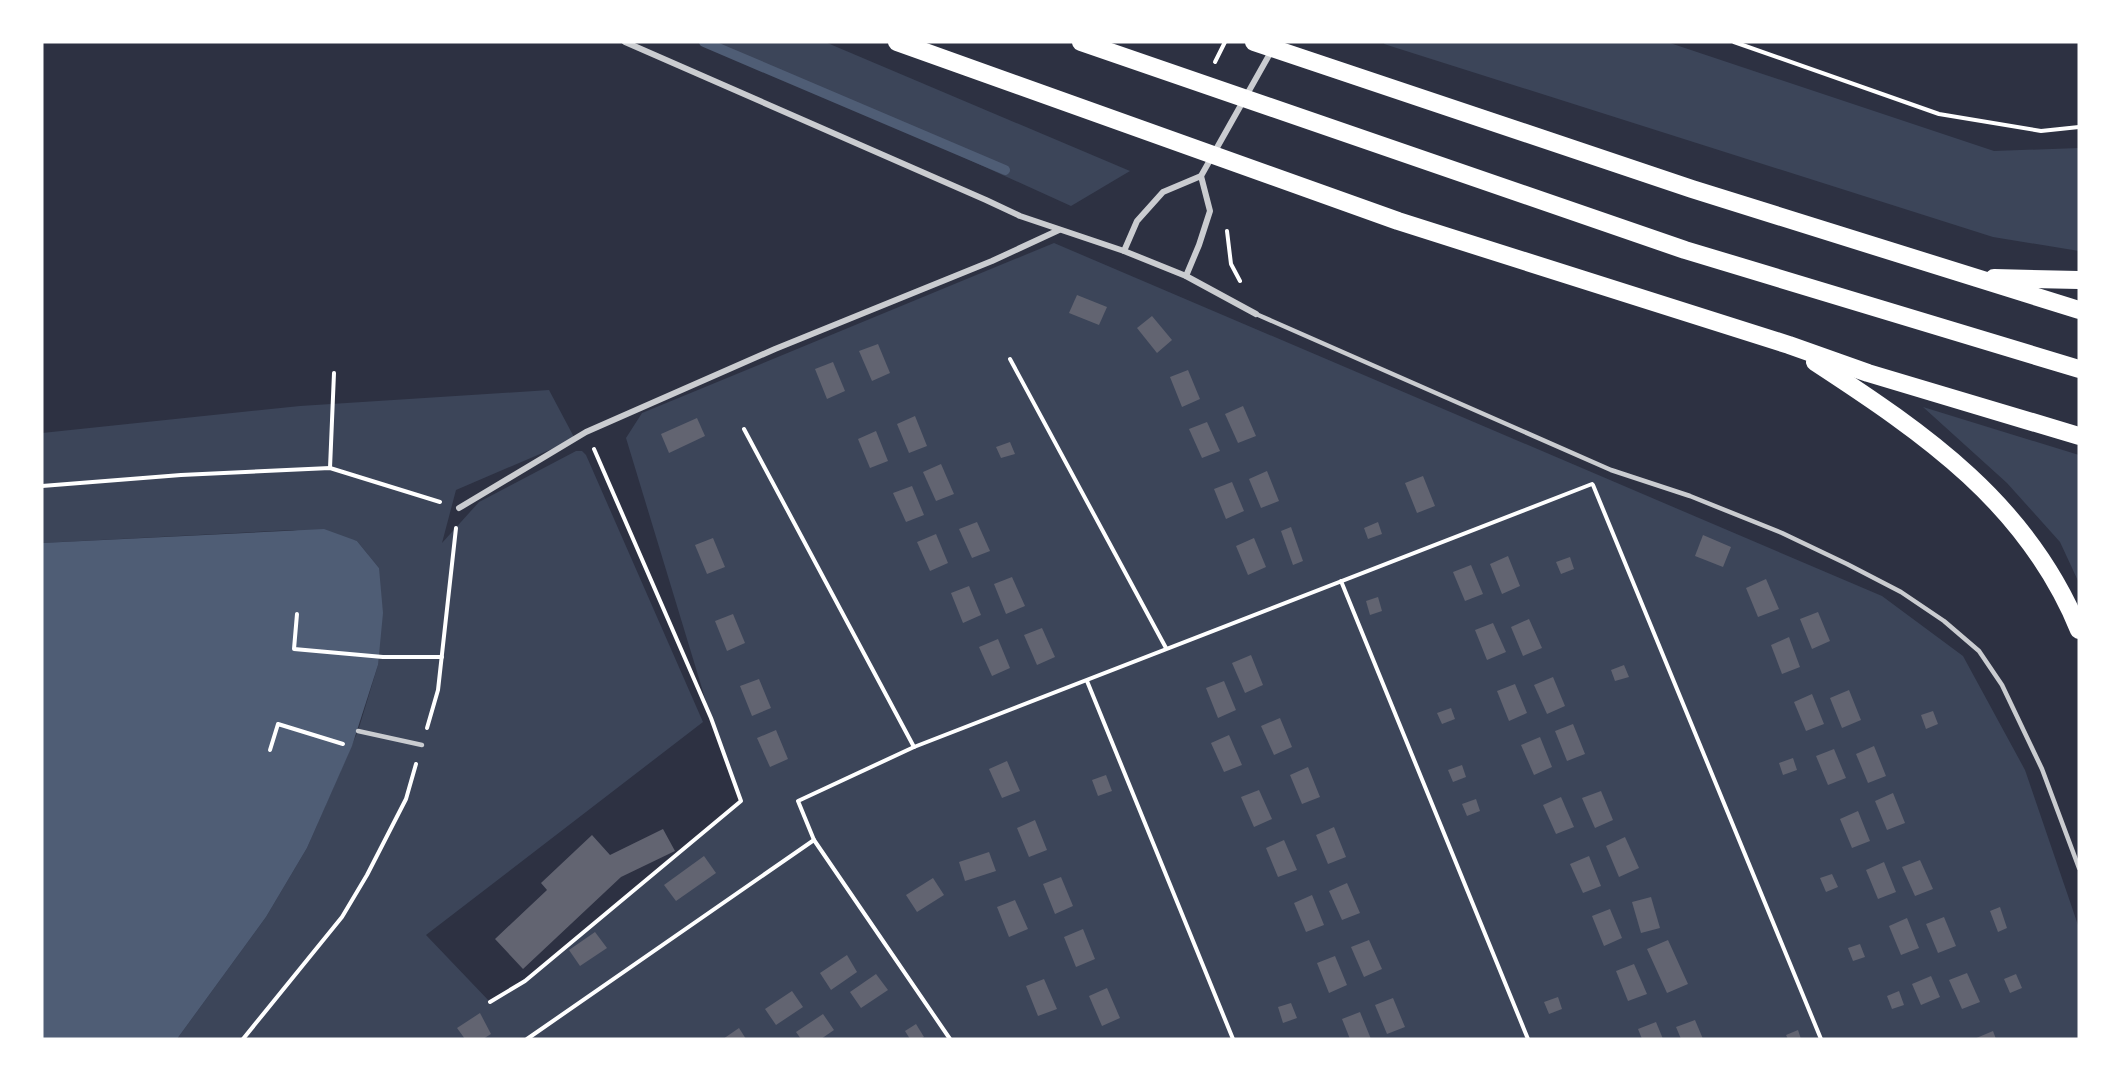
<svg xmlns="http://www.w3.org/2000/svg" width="2121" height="1081" font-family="Figtree,sans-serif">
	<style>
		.green { fill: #3c4559 }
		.water { fill: #4f5d75 }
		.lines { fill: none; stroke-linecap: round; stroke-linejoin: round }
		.stream { stroke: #4f5d75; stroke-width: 10 }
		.building { fill: #626471 }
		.path { stroke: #fff; stroke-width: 4 }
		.service { stroke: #caccd0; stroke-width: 4.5 }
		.minor { stroke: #caccd0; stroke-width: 6 }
		.motorway { stroke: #fff; stroke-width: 18 }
	</style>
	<rect width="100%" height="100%" fill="#2d3142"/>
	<!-- green -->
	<g class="green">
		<polygon points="710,42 825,42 1130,171 1071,206"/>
		<polygon points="1385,42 1667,42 1994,151 2079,148 2079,251 1993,237 1384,44"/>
		<polygon points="1054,243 1882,596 1963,656 2025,770 2079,928 2079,1039 177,1039 266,917 307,848 358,731 378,665 379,568 357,541 293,530 42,543 42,433 300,406 549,390 575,439 456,490 442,543 479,502 576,451 582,451 586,455 703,722 426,935 490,1002 525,981 741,800 711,718 626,438 642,413"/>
		<polygon points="1923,407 2079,455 2079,583 2060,542 2007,483"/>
	</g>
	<!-- water -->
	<polygon class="water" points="324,529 357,541 379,568 383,613 378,665 352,746 307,848 266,917 177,1039 42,1039 42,543"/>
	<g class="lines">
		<!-- stream -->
		<polyline class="stream" points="704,42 1005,170"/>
	</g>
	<!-- building -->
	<g class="building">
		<polygon points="1077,295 1107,307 1099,325 1069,313"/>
		<polygon points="1152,316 1172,340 1157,353 1137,328"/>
		<polygon points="878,344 890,373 872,381 859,351"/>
		<polygon points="833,362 845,391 827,399 815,369"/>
		<polygon points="1188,370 1200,399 1182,407 1170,377"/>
		<polygon points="1243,406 1256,436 1238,443 1225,414"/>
		<polygon points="915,416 927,446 909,453 897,424"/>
		<polygon points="697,418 705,436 669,453 661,434"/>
		<polygon points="1207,422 1220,451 1202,458 1189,429"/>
		<polygon points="876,431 888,461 870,468 858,439"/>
		<polygon points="1010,442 1015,454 1001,458 996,447"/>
		<polygon points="941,464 954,494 936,501 923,472"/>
		<polygon points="1267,471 1279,501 1261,508 1249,479"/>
		<polygon points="1423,476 1435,506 1417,513 1405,483"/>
		<polygon points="1232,482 1244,511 1226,519 1214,489"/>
		<polygon points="912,486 924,515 906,522 893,493"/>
		<polygon points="977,522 990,551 972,558 959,529"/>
		<polygon points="1378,522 1382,534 1368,539 1364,528"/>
		<polygon points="1291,527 1303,561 1293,565 1281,531"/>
		<polygon points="936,534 948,563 930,571 917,542"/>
		<polygon points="1703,535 1731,547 1723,567 1695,556"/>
		<polygon points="713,538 725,567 707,574 695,545"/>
		<polygon points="1254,538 1266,567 1248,575 1236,546"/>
		<polygon points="1508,556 1520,586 1502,594 1490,564"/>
		<polygon points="1570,557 1574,569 1561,574 1556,562"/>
		<polygon points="1471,565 1483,594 1465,601 1453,572"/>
		<polygon points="1012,577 1025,606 1006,614 994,584"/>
		<polygon points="1766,579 1779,609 1758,617 1746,588"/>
		<polygon points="969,586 981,615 963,623 951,593"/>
		<polygon points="1378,597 1382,611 1370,615 1366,601"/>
		<polygon points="1818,612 1830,641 1812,649 1800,619"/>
		<polygon points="733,614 745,643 727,651 715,621"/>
		<polygon points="1529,619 1542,648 1523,656 1511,627"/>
		<polygon points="1493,623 1506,652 1487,660 1475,630"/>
		<polygon points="1042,628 1055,657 1037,665 1024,635"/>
		<polygon points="1789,637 1800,667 1782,674 1771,645"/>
		<polygon points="998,639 1010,668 992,676 979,647"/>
		<polygon points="1251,655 1263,685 1245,693 1232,663"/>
		<polygon points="1624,665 1629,677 1615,681 1611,670"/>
		<polygon points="1553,677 1565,706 1547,714 1534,685"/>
		<polygon points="759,679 771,708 752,716 740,686"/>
		<polygon points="1224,681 1236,710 1218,718 1206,688"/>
		<polygon points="1515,684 1527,713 1509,721 1497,691"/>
		<polygon points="1849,690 1861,720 1842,728 1830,698"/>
		<polygon points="1812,694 1824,724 1806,731 1794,702"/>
		<polygon points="1451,708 1455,719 1442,724 1437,713"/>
		<polygon points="1933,711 1938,724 1926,729 1921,715"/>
		<polygon points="1280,718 1292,747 1274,755 1261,726"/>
		<polygon points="1573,724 1585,754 1567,761 1555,731"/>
		<polygon points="776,730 788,759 770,767 757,738"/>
		<polygon points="1229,735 1242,765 1224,772 1211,743"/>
		<polygon points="1540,737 1552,767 1534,775 1521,745"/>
		<polygon points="1874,746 1886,776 1868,783 1856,754"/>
		<polygon points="1834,749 1846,778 1828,785 1816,756"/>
		<polygon points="1793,758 1797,770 1783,775 1779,763"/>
		<polygon points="1007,761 1020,791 1002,798 989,769"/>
		<polygon points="1462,765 1466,777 1453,782 1448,770"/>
		<polygon points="1308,767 1320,797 1302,804 1290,775"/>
		<polygon points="1106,775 1112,791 1098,796 1092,780"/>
		<polygon points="1259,790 1272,819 1254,827 1241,797"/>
		<polygon points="1601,791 1613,820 1595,828 1582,798"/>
		<polygon points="1893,793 1905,823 1887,830 1875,801"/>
		<polygon points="1561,797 1574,827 1556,834 1543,805"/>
		<polygon points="1476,799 1480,811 1467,816 1462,804"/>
		<polygon points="1858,811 1870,841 1852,848 1840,819"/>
		<polygon points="1035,820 1047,850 1029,857 1017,828"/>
		<polygon points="1334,827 1346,857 1328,864 1316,835"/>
		<polygon points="663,829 675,851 621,877 523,969 495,939 547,890 541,883 592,835 610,855"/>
		<polygon points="1625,837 1639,868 1619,877 1606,846"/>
		<polygon points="1284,840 1297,870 1278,877 1266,848"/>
		<polygon points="989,852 996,871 965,881 959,862"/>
		<polygon points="704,856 716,873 676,901 664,885"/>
		<polygon points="1589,856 1601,886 1583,893 1570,864"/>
		<polygon points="1920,860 1933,889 1915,896 1902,867"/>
		<polygon points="1884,862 1896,892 1878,899 1866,870"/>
		<polygon points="1832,874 1838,887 1826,892 1820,878"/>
		<polygon points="1061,877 1073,906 1055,914 1043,884"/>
		<polygon points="933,878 944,895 917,912 906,895"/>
		<polygon points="1347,883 1360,913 1342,920 1329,891"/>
		<polygon points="1312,895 1324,925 1306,932 1294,903"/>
		<polygon points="1651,897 1660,928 1641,933 1632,902"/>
		<polygon points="1015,900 1028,929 1009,937 997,907"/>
		<polygon points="2000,907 2007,928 1998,932 1990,911"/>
		<polygon points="1610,909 1622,938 1604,946 1592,916"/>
		<polygon points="1944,917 1956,946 1938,953 1926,924"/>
		<polygon points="1907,918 1919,948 1901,955 1889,926"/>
		<polygon points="1083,929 1095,959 1076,967 1064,937"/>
		<polygon points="595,932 607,948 580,966 569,950"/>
		<polygon points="1369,940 1382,969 1364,977 1351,947"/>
		<polygon points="1668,940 1688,984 1667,993 1647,949"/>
		<polygon points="1860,944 1865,957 1853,961 1848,948"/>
		<polygon points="847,955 857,972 831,990 820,973"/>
		<polygon points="1335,956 1347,985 1329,993 1317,963"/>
		<polygon points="1634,964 1647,994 1628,1001 1616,971"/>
		<polygon points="1967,973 1980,1002 1962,1009 1949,980"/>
		<polygon points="876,974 888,990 861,1008 850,992"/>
		<polygon points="2016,974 2022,988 2010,993 2004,979"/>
		<polygon points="1931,976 1940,997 1921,1005 1912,984"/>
		<polygon points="1044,979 1057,1009 1038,1016 1026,986"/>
		<polygon points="1107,988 1120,1018 1102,1026 1089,996"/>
		<polygon points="792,991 803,1007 776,1025 765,1009"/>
		<polygon points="1899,991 1904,1005 1892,1009 1887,996"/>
		<polygon points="1558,997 1562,1009 1549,1014 1544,1002"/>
		<polygon points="1393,998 1405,1027 1387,1034 1375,1005"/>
		<polygon points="1291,1003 1297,1018 1283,1023 1278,1007"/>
		<polygon points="1360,1012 1371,1039 1350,1039 1342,1019"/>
		<polygon points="480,1013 491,1034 483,1039 465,1039 457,1028"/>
		<polygon points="823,1014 834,1030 821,1039 801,1039 796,1032"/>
		<polygon points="1695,1020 1703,1039 1681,1039 1676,1027"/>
		<polygon points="1656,1022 1663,1039 1642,1039 1638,1029"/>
		<polygon points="916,1024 924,1037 920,1039 910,1039 905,1031"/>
		<polygon points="739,1028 746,1039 723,1039"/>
		<polygon points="1798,1030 1801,1039 1788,1039 1786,1035"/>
		<polygon points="1993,1031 1996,1039 1974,1039"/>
	</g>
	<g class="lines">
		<!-- path -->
		<g class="path">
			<polyline points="1734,42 1939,114 2041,131 2079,127"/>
			<polyline points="1215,62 1225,42"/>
			<polyline points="1227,231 1231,264 1240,281"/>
			<polyline points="1010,359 1166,648"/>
			<polyline points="744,429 914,747"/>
			<polyline points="330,468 334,373"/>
			<polyline points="1593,485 1821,1039"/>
			<polyline points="42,486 181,475 330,468 440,502"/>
			<polyline points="1341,581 1528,1039"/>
			<polyline points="297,614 294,649 383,657 442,657"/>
			<polyline points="1087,681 1233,1039"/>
			<polyline points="427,728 438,690 456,528"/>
			<polyline points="270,750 278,724 343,744"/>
			<polyline points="490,1002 525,981 741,801 711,718 594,449"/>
			<polyline points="243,1039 342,917 367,875 406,799 416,764"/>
			<polyline points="527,1039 814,840"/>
			<polyline points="950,1039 814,840 798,801 914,747 1592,484"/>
		</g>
		<!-- service -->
		<g class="service">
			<polyline points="1256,314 1611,470 1690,496 1782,533 1847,564 1901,592 1944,621 1979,651 2002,685 2042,769 2079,868"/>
			<polyline points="358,731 422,745"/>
		</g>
		<!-- minor -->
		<g class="minor">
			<polyline points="625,42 986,200 1020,216 1124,251 1186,276 1256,314"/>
			<polyline points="1124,251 1137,221 1163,192 1201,176 1272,50"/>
			<polyline points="1186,276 1199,245 1210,211 1201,176"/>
			<polyline points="459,508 586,432 775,349 992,261 1059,230"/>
		</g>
		<!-- motorway -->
		<g class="motorway">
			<polyline points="897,42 1398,221 1789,345 1868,373 2079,436"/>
			<polyline points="1081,42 1685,250 2079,369"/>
			<polyline points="1254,42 1692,189 2079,310"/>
			<polyline points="1994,278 2079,280"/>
			<path d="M1815,362C1925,434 2027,503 2079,630"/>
		</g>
	</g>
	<!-- border -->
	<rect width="2121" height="1081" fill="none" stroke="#ffffff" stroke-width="87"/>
</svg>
